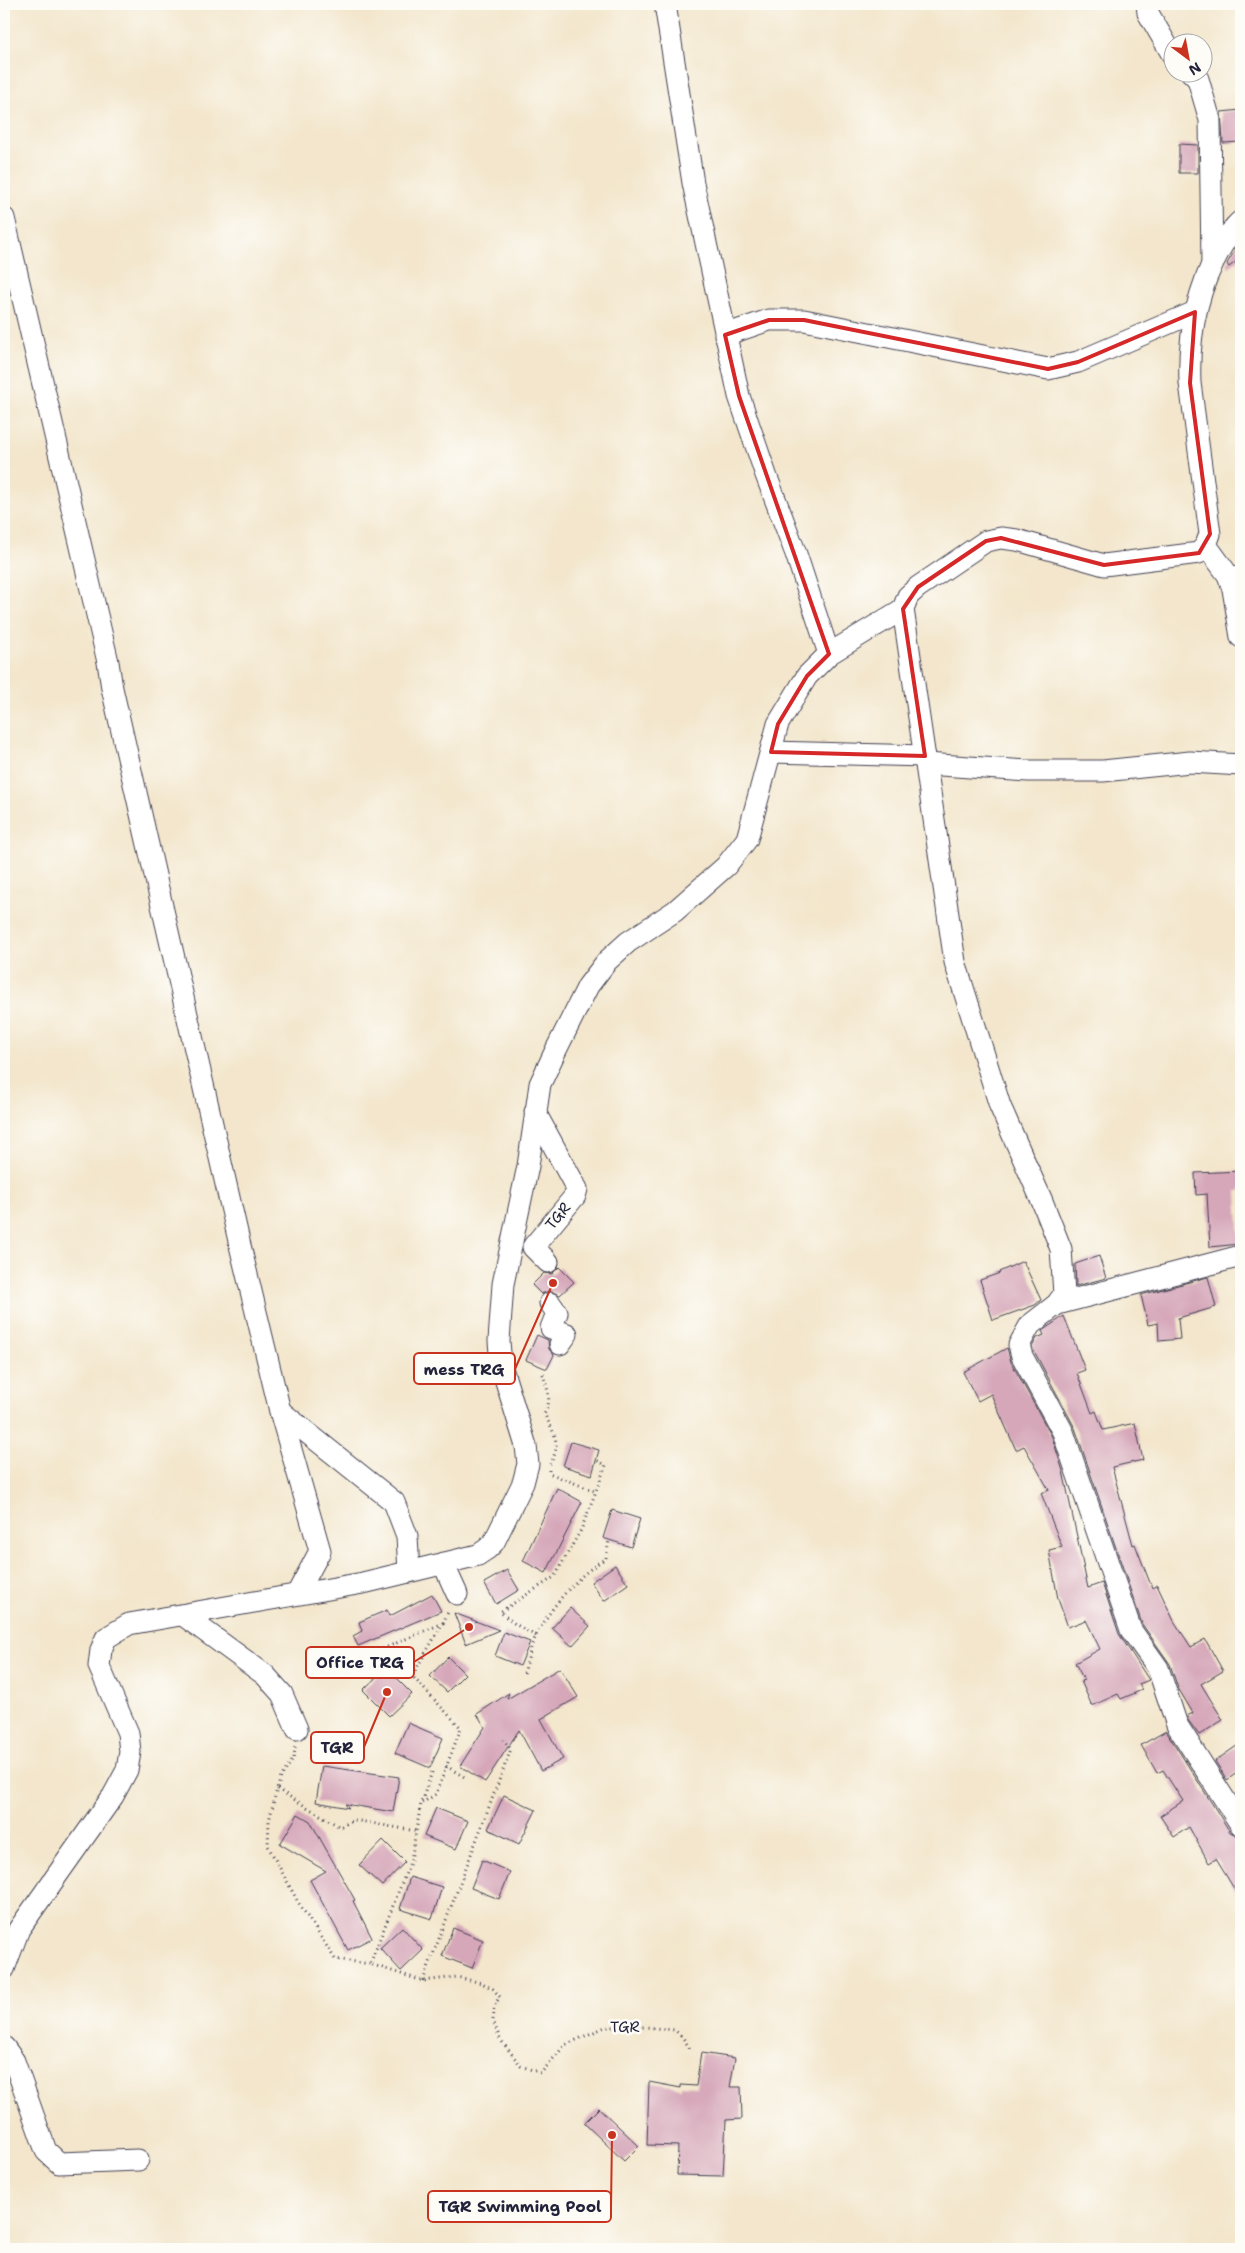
<svg xmlns="http://www.w3.org/2000/svg" width="1245" height="2253" font-family="'Shantell Sans',sans-serif">
	<style>
		.building { fill: #d6a7b9 }
		.lines { fill: none; stroke-linecap: round; stroke-linejoin: round }
		.minor-casing { stroke: #413f51; stroke-width: 23 }
		.path { stroke: #413f51; stroke-width: 3; stroke-dasharray: 1 4; stroke-linecap: butt }
		.minor { stroke: #fff; stroke-width: 21 }
		.marked { fill: none; stroke: #d62828; stroke-width: 4; stroke-linejoin: round }
		.labels { text-anchor: middle; stroke-width: 5; stroke-linejoin: round; paint-order: stroke }
		.street-label { font-size: 15px; fill: #22223b; stroke: #fdfcf7 }
		.leader { fill: none; stroke: #c8321e; stroke-width: 2 }
		.callout-dot { fill: #c8321e; stroke: #fdfcf7; stroke-width: 2 }
		.callout { fill: #fdfcf7; stroke: #c8321e; stroke-width: 2 }
		.callout-label { font-size: 16px; text-anchor: middle; font-weight: bold; fill: #22223b }
	</style>
	<rect width="100%" height="100%" fill="#fdfcf7"/>
	<filter id="ink" filterUnits="userSpaceOnUse"><feTurbulence type="fractalNoise" baseFrequency=".02" numOctaves="2"/><feDisplacementMap in="SourceGraphic" scale="10" xChannelSelector="R" yChannelSelector="G"/><feConvolveMatrix kernelMatrix="1 2 1 2 8 2 1 2 1" color-interpolation-filters="sRGB"/></filter>
	<filter id="wash" filterUnits="userSpaceOnUse"><feTurbulence type="fractalNoise" baseFrequency=".0096" numOctaves="4" result="noise"/><feDisplacementMap in="SourceGraphic" scale="20" xChannelSelector="R" yChannelSelector="G"/><feGaussianBlur stdDeviation="1.12" result="paint"/><feColorMatrix in="noise" values="0 0 0 0 0 0 0 0 0 0 0 0 0 0 0 0 0 1.4 0 .05"/><feComposite in="paint" operator="in"/></filter>
	<g filter="url(#wash)">
		<rect width="100%" height="100%" fill="#f3e6cc"/>
		<g id="blocks">
			<!-- building -->
			<g class="building">
				<polygon points="1241,110 1241,142 1223,143 1221,112"/>
				<polygon points="1179,144 1198,145 1198,173 1179,173"/>
				<polygon points="1241,239 1241,258 1229,267 1227,264"/>
				<polygon points="1241,1171 1241,1191 1237,1191 1240,1244 1210,1247 1207,1194 1196,1195 1195,1173"/>
				<polygon points="1099,1256 1106,1278 1076,1286 1075,1264"/>
				<polygon points="1023,1261 1041,1300 1035,1305 993,1320 980,1280 1000,1273 999,1272"/>
				<polygon points="559,1267 574,1282 560,1295 549,1291 541,1294 532,1285 544,1273 552,1274"/>
				<polygon points="1208,1277 1216,1307 1178,1318 1180,1339 1159,1341 1158,1323 1148,1325 1141,1295"/>
				<polygon points="1064,1316 1085,1370 1077,1373 1092,1413 1096,1411 1103,1430 1135,1423 1143,1460 1112,1467 1133,1545 1135,1544 1152,1588 1157,1585 1174,1621 1191,1647 1205,1639 1223,1671 1201,1684 1223,1720 1199,1735 1188,1720 1187,1716 1193,1713 1178,1688 1170,1664 1142,1624 1075,1428 1034,1351 1032,1347 1037,1338 1044,1335 1042,1331"/>
				<polygon points="537,1335 548,1340 549,1349 554,1355 547,1369 526,1360"/>
				<polygon points="1007,1348 1011,1362 1052,1437 1063,1471 1088,1588 1102,1583 1119,1634 1149,1680 1139,1684 1142,1690 1121,1699 1118,1694 1092,1706 1081,1681 1084,1680 1075,1663 1100,1649 1086,1620 1068,1627 1058,1599 1049,1550 1062,1547 1041,1493 1049,1490 1024,1446 1016,1450 991,1394 978,1401 963,1372"/>
				<polygon points="571,1442 599,1450 592,1475 563,1466"/>
				<polygon points="557,1488 582,1502 546,1573 523,1561"/>
				<polygon points="612,1510 640,1519 631,1547 603,1538"/>
				<polygon points="615,1565 628,1584 604,1601 591,1582"/>
				<polygon points="507,1570 519,1590 496,1604 484,1583"/>
				<polygon points="432,1594 441,1611 358,1646 353,1636 362,1631 359,1622 387,1610 390,1616"/>
				<polygon points="570,1608 590,1626 572,1646 552,1628"/>
				<polygon points="454,1613 499,1630 466,1644"/>
				<polygon points="504,1632 530,1642 520,1666 495,1656"/>
				<polygon points="448,1657 465,1674 447,1692 430,1676"/>
				<polygon points="386,1668 412,1694 389,1716 363,1690"/>
				<polygon points="560,1668 578,1697 541,1719 563,1759 541,1771 519,1730 485,1782 460,1766 485,1727 477,1714 509,1693 507,1699"/>
				<polygon points="408,1723 443,1738 430,1768 395,1753"/>
				<polygon points="1166,1731 1230,1832 1241,1837 1241,1900 1216,1859 1209,1863 1189,1827 1174,1837 1160,1816 1183,1801 1163,1770 1157,1773 1141,1745"/>
				<polygon points="1241,1743 1241,1770 1227,1780 1215,1761"/>
				<polygon points="322,1766 399,1777 393,1812 345,1804 349,1808 316,1802"/>
				<polygon points="504,1795 536,1810 519,1844 488,1829"/>
				<polygon points="436,1808 468,1821 456,1849 424,1836"/>
				<polygon points="298,1814 310,1821 355,1900 353,1901 372,1938 348,1950 310,1880 326,1871 280,1844"/>
				<polygon points="383,1840 405,1862 382,1886 359,1865"/>
				<polygon points="482,1860 510,1872 499,1899 471,1888"/>
				<polygon points="410,1877 442,1887 432,1919 400,1909"/>
				<polygon points="402,1927 423,1950 401,1971 380,1948"/>
				<polygon points="453,1928 483,1940 472,1968 442,1956"/>
				<polygon points="701,2053 735,2058 730,2087 741,2087 742,2119 726,2120 723,2176 677,2175 678,2146 647,2145 649,2082 681,2088 681,2085 696,2086"/>
				<polygon points="599,2108 639,2146 624,2161 584,2123"/>
			</g>
		</g>
	</g>
	<g filter="url(#ink)">
		<use href="#blocks" fill-opacity="0" stroke="#413f51" stroke-width="1"/>
		<g class="lines">
			<defs>
				<g id="minor">
					<polyline points="665,4 693,183 739,396 766,475 796,554 829,654"/>
					<polyline points="1147,4 1148,13 1172,54"/>
					<polyline points="1191,72 1198,79 1210,120 1212,263"/>
					<polyline points="4,218 108,662 112,688 242,1254 280,1411 320,1551 297,1594"/>
					<path d="M1241,221C1233,227 1226,239 1220,249C1197,290 1188,336 1190,383L1210,534L1206,545L1199,553L1104,565L1017,540L1001,538L986,541L918,587L908,596L903,609L955,962L1000,1106L1042,1201L1061,1249L1064,1294L1057,1304L1030,1325L1019,1345L1022,1356L1063,1432L1131,1630L1158,1668L1177,1725L1241,1825"/>
					<polyline points="725,335 769,320 804,320 1048,369 1078,362 1195,312"/>
					<polyline points="1206,545 1228,575 1233,589 1241,637"/>
					<polyline points="771,752 925,756"/>
					<polyline points="926,764 1028,771 1103,771 1190,762 1241,765"/>
					<polyline points="535,1112 577,1189 575,1196 533,1247 548,1262"/>
					<polyline points="550,1303 557,1313 551,1328 567,1334 560,1344"/>
					<polyline points="1057,1304 1241,1256"/>
					<polyline points="280,1411 394,1502 407,1536 409,1572"/>
					<polyline points="443,1563 457,1594"/>
					<polyline points="183,1615 265,1675 282,1694 297,1729"/>
					<polyline points="4,1969 19,1929 113,1796 127,1770 130,1752 128,1733 99,1666 101,1650 106,1638 129,1624 363,1583 478,1555 487,1549 494,1542 523,1483 528,1464 526,1446 501,1365 499,1341 503,1284 528,1166 540,1084 555,1052 588,986 607,961 628,942 675,911 726,866 747,839 778,724 807,676 829,654 903,609"/>
					<polyline points="4,2047 14,2061 46,2151 59,2163 138,2160"/>
				</g>
			</defs>
			<!-- minor casing -->
			<use href="#minor" class="minor-casing"/>
			<!-- path -->
			<g class="path">
				<path d="M543,1374C547,1388 553,1401 544,1414C554,1432 562,1444 550,1464"/>
				<polyline points="549,1470 549,1473 597,1492"/>
				<polyline points="443,1623 448,1612"/>
				<polyline points="536,1636 515,1624 500,1612 554,1577 581,1530 606,1465 596,1460"/>
				<polyline points="378,1651 443,1623 412,1676 461,1728 436,1794 422,1803"/>
				<path d="M524,1673C528,1661 530,1647 536,1636C551,1606 578,1575 606,1558L609,1540"/>
				<polyline points="295,1747 294,1758 281,1777 275,1796 269,1821 268,1846 298,1902 335,1959 370,1964"/>
				<polyline points="446,1766 466,1778"/>
				<polyline points="432,1772 421,1803 411,1860 370,1964 423,1981 457,1977 482,1983 493,1989 500,1997 495,2004 493,2020 500,2039 521,2066 541,2073 565,2045 605,2027 646,2027 675,2030 683,2038 690,2049"/>
				<polyline points="277,1789 340,1827 354,1820 416,1831"/>
				<polyline points="423,1981 511,1749 503,1740"/>
			</g>
			<!-- minor -->
			<use href="#minor" class="minor"/>
		</g>
	</g>
	<!-- marked area -->
	<path class="marked" d="M1195,312L1190,383L1210,534L1199,553L1104,565L1001,538L986,541L918,587L903,609L925,756L771,752L778,724L807,676L829,654L739,396L725,335L769,320H804L1048,369L1078,362Z"/>
	<g class="labels">
		<!-- street labels -->
		<g class="street-label">
			<text transform="translate(558 1216) rotate(-51)" y="5">TGR</text>
			<text transform="translate(625 2027) rotate(-1)" y="5">TGR</text>
		</g>
	</g>
	<!-- callouts -->
	<path class="leader" d="M553 1283L515 1369M469 1627L414 1662M387 1692L364 1747M612 2135L611 2207"/>
	<g class="callout-dot">
		<circle cx="553" cy="1283" r="5"/>
		<circle cx="469" cy="1627" r="5"/>
		<circle cx="387" cy="1692" r="5"/>
		<circle cx="612" cy="2135" r="5"/>
	</g>
	<g class="callout">
		<rect x="414" y="1353" width="101" height="31" rx="5"/>
		<rect x="306" y="1647" width="108" height="31" rx="5"/>
		<rect x="311" y="1732" width="53" height="31" rx="5"/>
		<rect x="428" y="2191" width="183" height="31" rx="5"/>
	</g>
	<g class="callout-label">
		<text x="464" y="1375">mess TRG</text>
		<text x="360" y="1668">Office TRG</text>
		<text x="337" y="1753">TGR</text>
		<text x="520" y="2212">TGR Swimming Pool</text>
	</g>
	<!-- margin -->
	<rect width="1245" height="2253" fill="none" stroke="#fdfcf7" stroke-width="20"/>
	<!-- north arrow -->
	<g transform="translate(1188 58) rotate(148)"><circle r="24" fill="#fdfcf7" stroke="#a5a5ac"/>
	<path d="M0-4L9 19L0 12L-9 19Z" fill="#c8321e"/>
	<text y="-8" font-size="14" font-weight="bold" text-anchor="middle" fill="#22223b">N</text>
	</g>
</svg>
